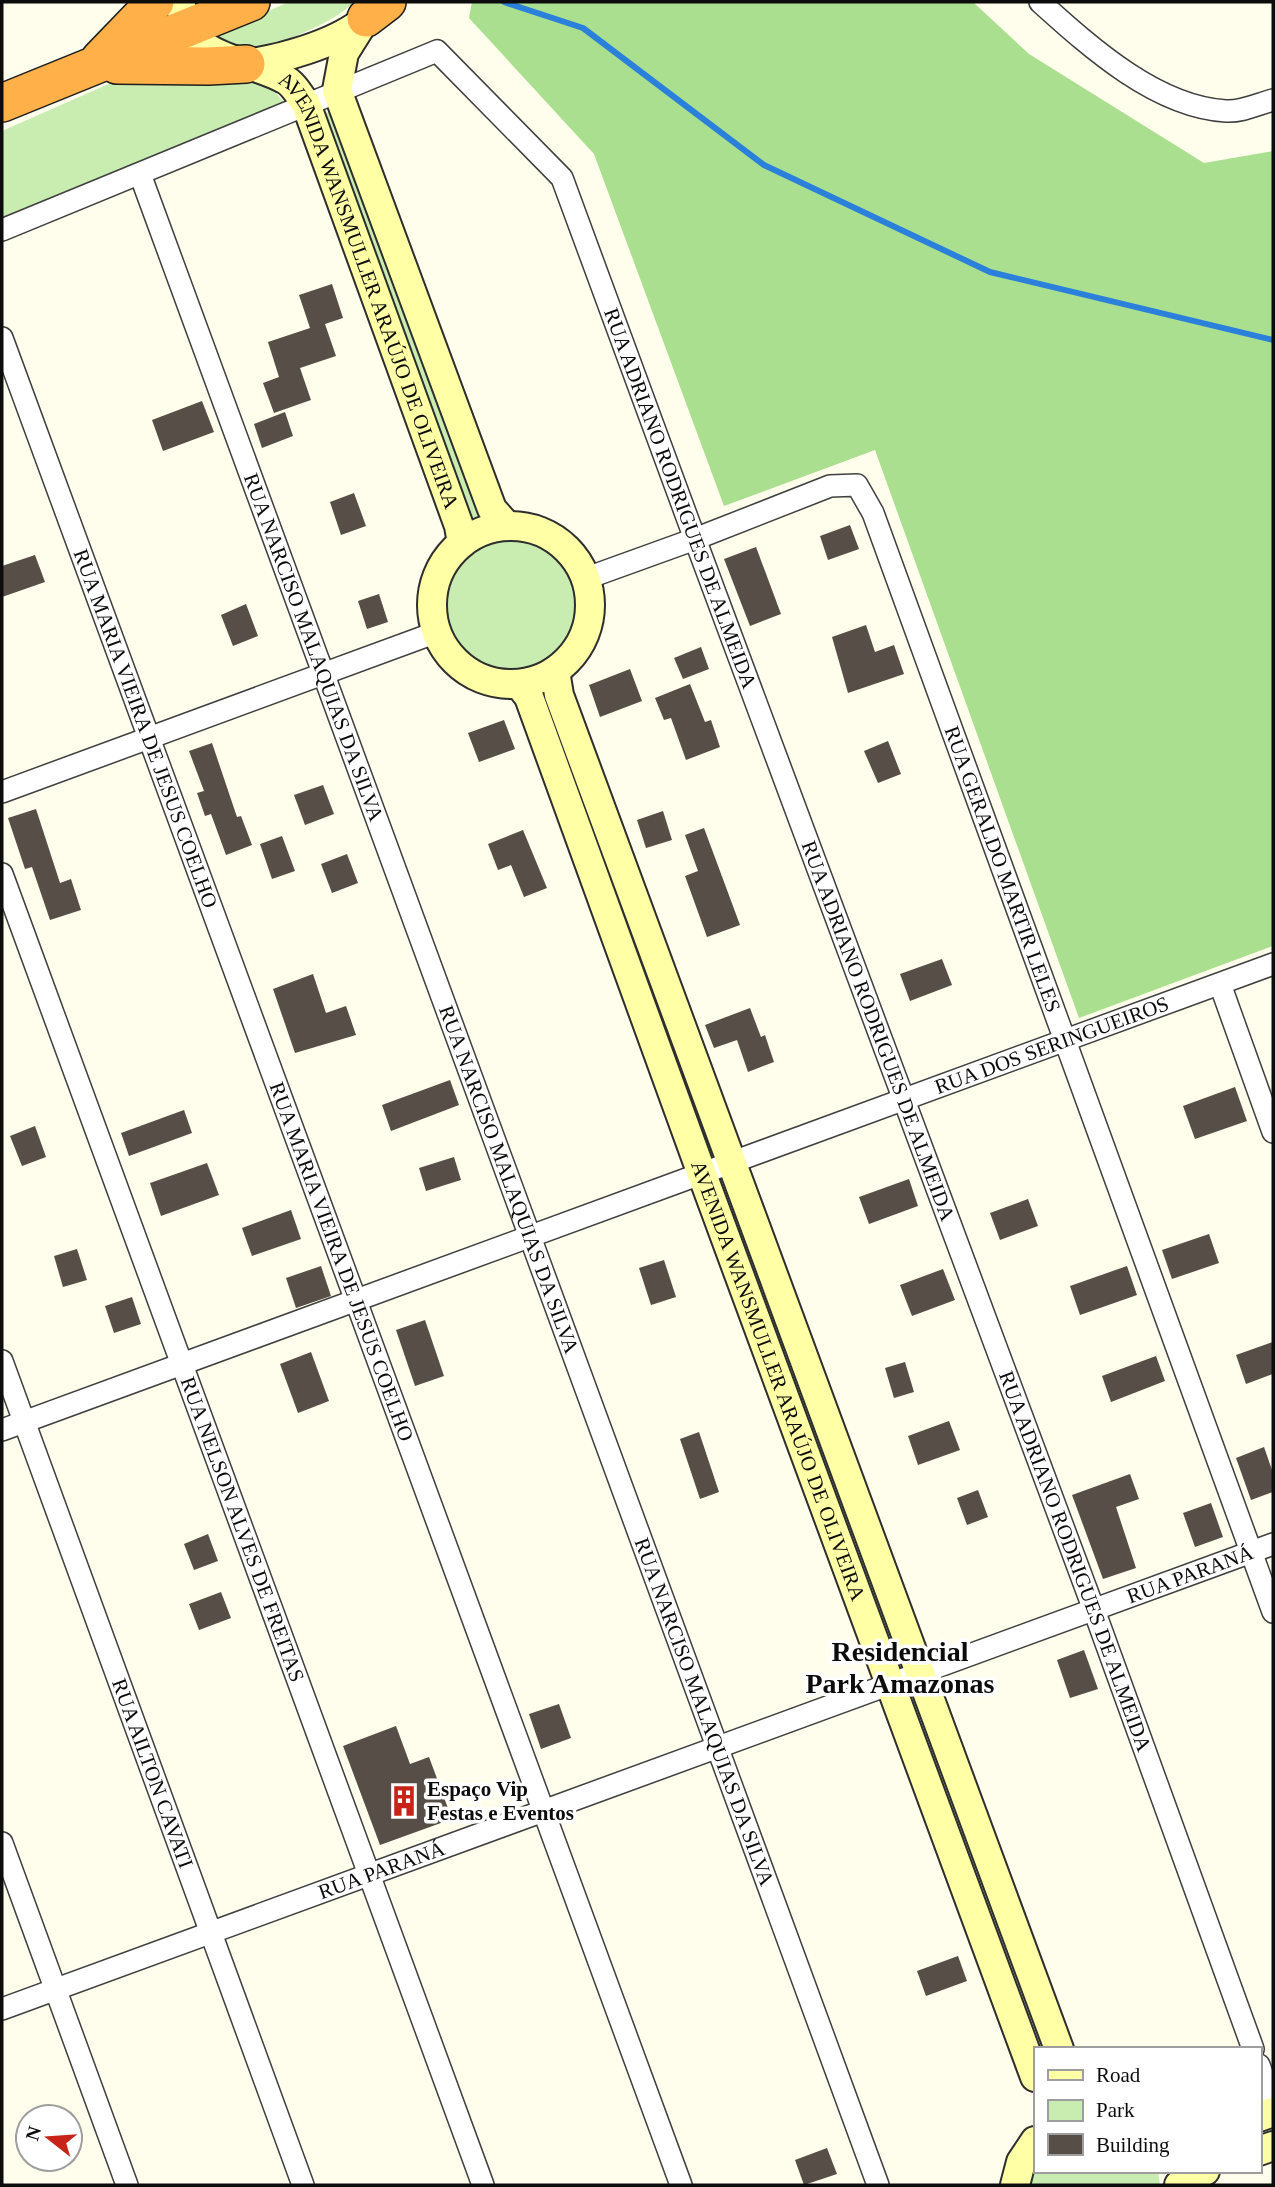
<svg xmlns="http://www.w3.org/2000/svg" width="1275" height="2187" font-family="'Times New Roman',serif">
	<style>
		.green { fill: #c9edb1 }
		.forest { fill: #aadf8f }
		.lines { fill: none; stroke-linecap: round; stroke-linejoin: round }
		.stream { stroke: #2a80da; stroke-width: 6 }
		.building { fill: #564e47 }
		.street-casing { stroke: #3f3f3f; stroke-width: 24 }
		.secondary-casing { stroke: #2e2e2e; stroke-width: 32 }
		.highway-casing { stroke: #1d1d1d; stroke-width: 40 }
		.street { stroke: #fff; stroke-width: 21 }
		.secondary { stroke: #ffffa6; stroke-width: 28 }
		.highway { stroke: #ffb049; stroke-width: 37 }
		.labels { text-anchor: middle; stroke-width: 7; stroke-linejoin: round; paint-order: stroke }
		.street-label { font-size: 21px; fill: #0c0c0c; stroke: #fff }
		.poi-label { font-size: 21px; font-weight: bold; fill: #0c0c0c; stroke: #fff; text-anchor: start }
		.district-label { font-size: 28px; font-weight: bold; fill: #0c0c0c; stroke: #fff }
	</style>
	<rect width="100%" height="100%" fill="#fffdeb"/>
	<!-- green -->
	<g class="green">
		<path d="M289,2H354C334,23 272,49 243,50C231,50 217,42 206,38Z"/>
		<polygon points="245,81 273,90 284,102 2,219 2,131 113,82"/>
		<polygon points="325,112 331,113 479,511 476,518 468,516 322,118"/>
		<circle cx="509" cy="604" r="67"/>
		<polygon points="541,689 548,690 714,1153 706,1151 539,695"/>
		<polygon points="726,1191 733,1192 899,1656 891,1653 724,1197"/>
		<polygon points="913,1700 920,1701 1048,2049 1036,2049 911,1706"/>
		<polygon points="1035,2161 1035,2171 1158,2171 1160,2185 1027,2185"/>
	</g>
	<!-- forest -->
	<polygon class="forest" points="472,2 973,2 1029,54 1204,163 1273,151 1273,946 1079,1018 875,450 724,506 594,154 469,18"/>
	<g class="lines">
		<!-- stream -->
		<polyline class="stream" points="504,2 583,28 764,165 990,272 1273,340"/>
	</g>
	<!-- building -->
	<g class="building">
		<polygon points="332,284 343,318 325,324 336,356 300,368 311,400 274,413 263,383 279,377 268,342 310,328 299,295"/>
		<polygon points="202,401 214,432 163,451 152,420"/>
		<polygon points="285,412 293,436 262,448 254,424"/>
		<polygon points="354,493 366,526 341,535 330,502"/>
		<polygon points="850,525 859,549 828,560 820,536"/>
		<polygon points="756,547 781,614 750,626 724,559"/>
		<polygon points="35,555 45,582 2,597 2,566"/>
		<polygon points="379,594 388,622 367,629 358,601"/>
		<polygon points="246,604 258,636 233,646 221,615"/>
		<polygon points="866,625 875,652 894,645 904,674 848,693 832,637"/>
		<polygon points="701,647 709,669 683,679 674,658"/>
		<polygon points="630,669 642,701 600,717 589,685"/>
		<polygon points="690,684 705,722 711,720 720,747 686,760 671,718 664,720 655,698"/>
		<polygon points="504,720 515,749 479,762 468,733"/>
		<polygon points="888,741 901,774 878,783 864,751"/>
		<polygon points="212,743 237,817 241,816 252,845 226,855 211,814 205,816 197,793 204,791 189,751"/>
		<polygon points="323,785 334,814 305,825 294,795"/>
		<polygon points="36,809 60,883 71,879 81,910 50,920 32,867 25,869 8,818"/>
		<polygon points="663,811 672,840 646,848 637,820"/>
		<polygon points="704,828 740,925 707,937 685,876 698,871 685,835"/>
		<polygon points="523,830 547,888 524,897 511,865 498,870 488,844"/>
		<polygon points="282,836 295,871 272,879 260,844"/>
		<polygon points="347,854 358,883 332,893 321,864"/>
		<polygon points="942,959 952,985 910,1001 900,974"/>
		<polygon points="313,974 326,1013 346,1006 356,1035 295,1053 273,989"/>
		<polygon points="750,1008 761,1037 765,1035 774,1062 748,1072 737,1040 714,1048 705,1025"/>
		<polygon points="450,1080 459,1105 391,1131 382,1105"/>
		<polygon points="1235,1087 1247,1121 1195,1139 1183,1106"/>
		<polygon points="184,1110 192,1133 129,1156 121,1133"/>
		<polygon points="35,1126 46,1157 22,1166 10,1136"/>
		<polygon points="454,1157 461,1180 426,1191 419,1168"/>
		<polygon points="207,1163 219,1195 161,1216 150,1183"/>
		<polygon points="909,1179 918,1206 869,1224 859,1197"/>
		<polygon points="1028,1199 1038,1226 1000,1240 990,1213"/>
		<polygon points="291,1210 301,1239 252,1256 242,1228"/>
		<polygon points="1209,1234 1219,1263 1172,1279 1162,1250"/>
		<polygon points="77,1249 87,1280 63,1287 54,1256"/>
		<polygon points="664,1260 676,1297 651,1305 639,1268"/>
		<polygon points="321,1266 331,1296 296,1308 286,1278"/>
		<polygon points="1127,1266 1137,1295 1080,1315 1070,1286"/>
		<polygon points="943,1269 955,1300 912,1316 900,1285"/>
		<polygon points="132,1297 141,1324 114,1333 105,1306"/>
		<polygon points="425,1320 444,1376 415,1386 396,1330"/>
		<polygon points="1273,1342 1273,1374 1246,1384 1236,1355"/>
		<polygon points="311,1352 329,1401 298,1413 280,1364"/>
		<polygon points="1156,1356 1165,1381 1111,1402 1102,1376"/>
		<polygon points="905,1362 914,1392 894,1398 885,1368"/>
		<polygon points="949,1421 960,1450 918,1465 908,1436"/>
		<polygon points="699,1432 719,1492 700,1499 680,1439"/>
		<polygon points="1264,1447 1273,1473 1273,1492 1251,1500 1236,1458"/>
		<polygon points="1130,1474 1139,1499 1116,1507 1136,1568 1103,1579 1072,1495"/>
		<polygon points="978,1490 988,1517 967,1525 957,1498"/>
		<polygon points="1211,1503 1223,1537 1195,1547 1183,1513"/>
		<polygon points="208,1534 218,1561 194,1570 184,1544"/>
		<polygon points="221,1592 231,1618 199,1630 189,1604"/>
		<polygon points="1084,1650 1098,1689 1070,1698 1057,1660"/>
		<polygon points="559,1704 571,1738 541,1749 529,1714"/>
		<polygon points="396,1726 410,1764 429,1757 452,1819 380,1845 343,1746"/>
		<polygon points="958,1956 967,1981 926,1996 917,1971"/>
		<polygon points="827,2148 837,2174 804,2185 795,2160"/>
	</g>
	<g class="lines">
		<defs>
			<g id="street">
				<path d="M1040,2C1090,47 1156,107 1226,111C1242,112 1258,104 1273,100"/>
				<path id="s1" d="M140,174L878,2185"/>
				<path id="s2" d="M2,230L437,51L562,178L695,539L1094,1610L1253,2049"/>
				<path id="s3" d="M2,338L681,2185"/>
				<path id="s4" d="M587,578L695,539L830,486L857,485L873,513L1273,1612"/>
				<polyline points="2,792 437,632"/>
				<path id="s5" d="M2,874L483,2185"/>
				<polyline points="1220,984 1273,1132"/>
				<path id="s6" d="M2,1361L303,2185"/>
				<path id="s7" d="M2,1430L1273,964"/>
				<polyline points="2,1843 127,2185"/>
				<path id="s8" d="M2,2009L1273,1544"/>
				<polyline points="1259,2065 1273,2104"/>
			</g>
			<g id="secondary">
				<path id="s9" d="M181,2C182,59 246,58 284,79C293,83 300,96 306,104L459,526L462,543"/>
				<polyline points="366,18 344,53 337,90 492,509 507,526"/>
				<path d="M246,64C281,59 332,45 361,23"/>
				<circle cx="511" cy="605" r="79"/>
				<polyline points="555,671 559,695 1059,2049"/>
				<path id="s10" d="M519,684L529,697L702,1174L1035,2077"/>
				<polyline points="1259,2117 1273,2112"/>
				<polyline points="1259,2151 1273,2146"/>
				<polyline points="1015,2185 1021,2162 1035,2141"/>
				<polyline points="1179,2185 1189,2177 1205,2171"/>
			</g>
			<g id="highway">
				<polyline points="366,18 387,2"/>
				<polyline points="100,59 155,2"/>
				<polyline points="117,65 208,66 246,64"/>
				<polyline points="2,103 251,2"/>
			</g>
		</defs>
		<!-- street casing -->
		<use href="#street" class="street-casing"/>
		<!-- secondary casing -->
		<use href="#secondary" class="secondary-casing"/>
		<!-- highway casing -->
		<use href="#highway" class="highway-casing"/>
		<!-- street -->
		<use href="#street" class="street"/>
		<!-- secondary -->
		<use href="#secondary" class="secondary"/>
		<!-- highway -->
		<use href="#highway" class="highway"/>
	</g>
	<!-- icons -->
	<defs>
		<symbol id="building-bare" viewBox="-9 -9 18 18"><path d="M-4-6H4V6H1V3H-1V6H-4ZM-2.5-4.3h1.7v1.8h-1.7ZM.8-4.3h1.7v1.8H.8ZM-2.5-1h1.7V.8h-1.7ZM.8-1h1.7V.8H.8Z" fill="#c82318" stroke="#fff" stroke-width="2.5" paint-order="stroke"/></symbol>
	</defs>
	<g fill-rule="evenodd">
		<use href="#building-bare" x="382" y="1779" width="44" height="44"/>
	</g>
	<g class="labels">
		<!-- street labels -->
		<g class="street-label">
			<text dy="7" stroke="none"><textPath href="#s9" startOffset="368">AVENIDA WANSMULLER ARAÚJO DE OLIVEIRA</textPath></text>
			<text dy="7" stroke="none"><textPath href="#s2" startOffset="990">RUA ADRIANO RODRIGUES DE ALMEIDA</textPath></text>
			<text dy="7" stroke="none"><textPath href="#s1" startOffset="504">RUA NARCISO MALAQUIAS DA SILVA</textPath></text>
			<text dy="7" stroke="none"><textPath href="#s3" startOffset="416">RUA MARIA VIEIRA DE JESUS COELHO</textPath></text>
			<text dy="7" stroke="none"><textPath href="#s4" startOffset="698">RUA GERALDO MARTIR LELES</textPath></text>
			<text dy="7" stroke="none"><textPath href="#s2" startOffset="1558">RUA ADRIANO RODRIGUES DE ALMEIDA</textPath></text>
			<text dy="7" stroke="none"><textPath href="#s7" startOffset="1118">RUA DOS SERINGUEIROS</textPath></text>
			<text dy="7" stroke="none"><textPath href="#s1" startOffset="1071">RUA NARCISO MALAQUIAS DA SILVA</textPath></text>
			<text dy="7" stroke="none"><textPath href="#s3" startOffset="984">RUA MARIA VIEIRA DE JESUS COELHO</textPath></text>
			<text dy="7" stroke="none"><textPath href="#s10" startOffset="744">AVENIDA WANSMULLER ARAÚJO DE OLIVEIRA</textPath></text>
			<text dy="7" stroke="none"><textPath href="#s5" startOffset="698">RUA NELSON ALVES DE FREITAS</textPath></text>
			<text dy="7" stroke="none"><textPath href="#s2" startOffset="2124">RUA ADRIANO RODRIGUES DE ALMEIDA</textPath></text>
			<text dy="7" stroke="none"><textPath href="#s8" startOffset="1265">RUA PARANÁ</textPath></text>
			<text dy="7" stroke="none"><textPath href="#s1" startOffset="1638">RUA NARCISO MALAQUIAS DA SILVA</textPath></text>
			<text dy="7" stroke="none"><textPath href="#s6" startOffset="439">RUA AILTON CAVATI</textPath></text>
			<text dy="7" stroke="none"><textPath href="#s8" startOffset="404">RUA PARANÁ</textPath></text>
		</g>
		<!-- poi labels -->
		<g class="poi-label">
			<text x="427" y="1796">Espaço Vip<tspan x="427" dy="24">Festas e Eventos</tspan></text>
		</g>
		<!-- district labels -->
		<g class="district-label">
			<text x="900" y="1661">Residencial<tspan x="900" dy="32">Park Amazonas</tspan></text>
		</g>
	</g>
	<!-- border -->
	<rect width="1275" height="2187" fill="none" stroke="#0c0c0c" stroke-width="7"/>
	<!-- legend -->
	<rect x="1034" y="2047" width="228" height="126" fill="#ffffff" stroke="#9e9e9e" stroke-width="2"/>
	<rect x="1048" y="2070" width="35" height="10" fill="#ffffa6" stroke="#9e9e9e" stroke-width="2"/>
	<text x="1096" y="2082" font-size="21" fill="#0c0c0c">Road</text>
	<rect x="1048" y="2100" width="35" height="21" fill="#c9edb1" stroke="#9e9e9e" stroke-width="2"/>
	<text x="1096" y="2117" font-size="21" fill="#0c0c0c">Park</text>
	<rect x="1048" y="2134" width="35" height="21" fill="#564e47" stroke="#9e9e9e" stroke-width="2"/>
	<text x="1096" y="2152" font-size="21" fill="#0c0c0c">Building</text>
	<!-- north arrow -->
	<g transform="translate(49 2138) rotate(287)"><circle r="33" fill="#ffffff" stroke="#9e9e9e" stroke-width="2"/>
	<path d="M0-5L12 26L0 18L-12 26Z" fill="#c82318"/>
	<text y="-10" font-size="19" font-weight="bold" text-anchor="middle" fill="#0c0c0c">N</text>
	</g>
</svg>
